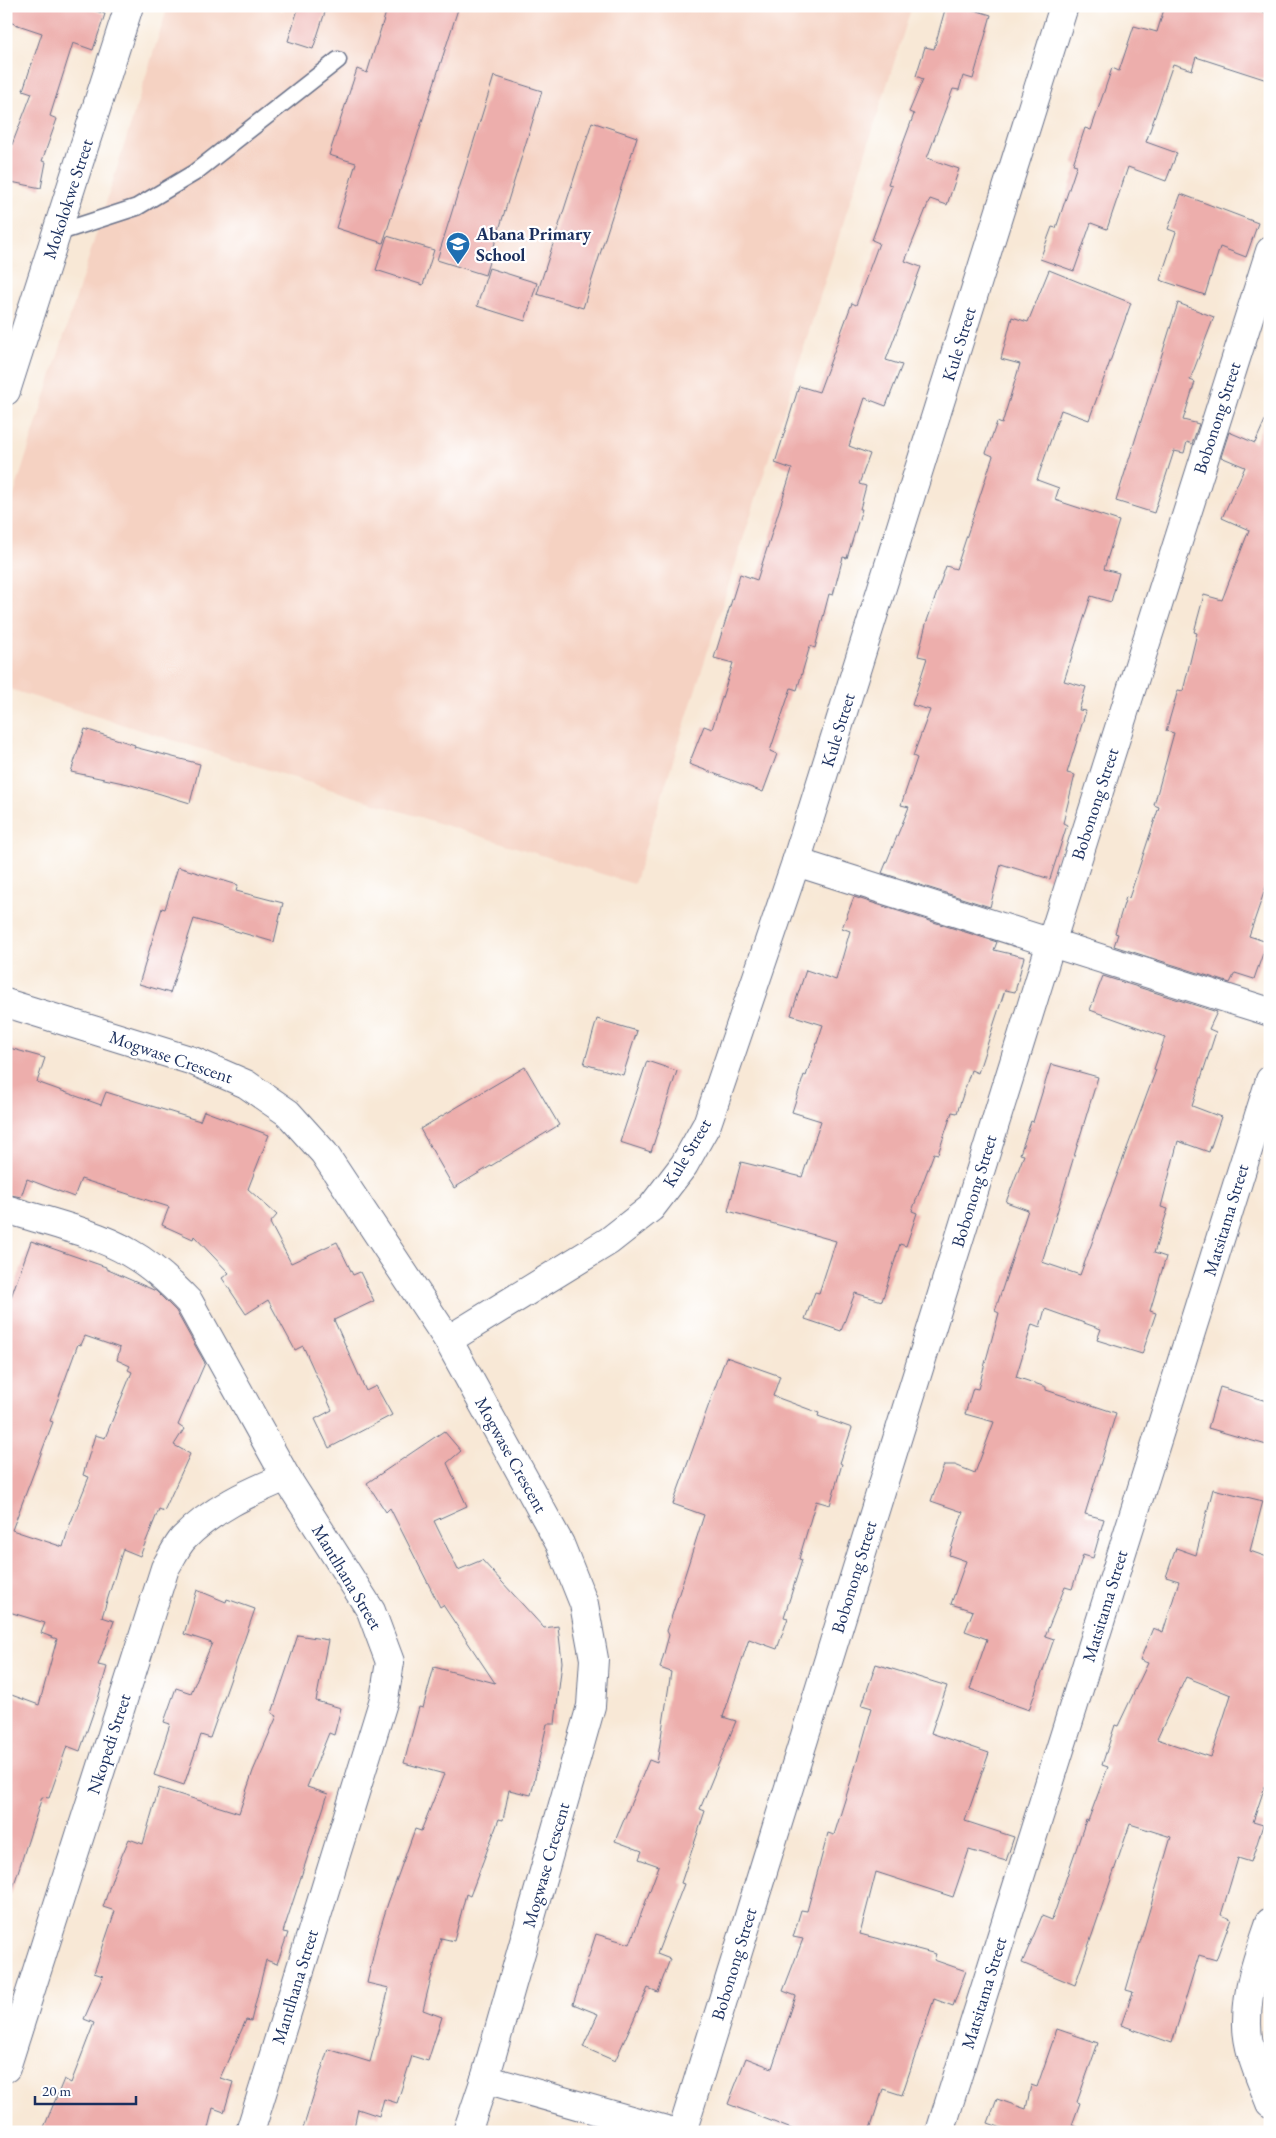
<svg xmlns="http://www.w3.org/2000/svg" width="1276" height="2138" font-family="'EB Garamond',serif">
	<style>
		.built { fill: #f5d2c2 }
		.building { fill: #edaeac; fill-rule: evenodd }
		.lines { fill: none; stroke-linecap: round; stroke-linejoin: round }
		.lane-casing { stroke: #687088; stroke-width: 19 }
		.street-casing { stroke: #687088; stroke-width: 30 }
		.lane { stroke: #fff; stroke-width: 16 }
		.street { stroke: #fff; stroke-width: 28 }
		.labels { text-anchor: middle; stroke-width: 4.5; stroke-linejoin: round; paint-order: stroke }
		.street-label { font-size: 18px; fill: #1b2f5e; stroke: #fff }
		.poi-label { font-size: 18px; font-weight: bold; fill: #1b2f5e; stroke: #fff; text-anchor: start }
	</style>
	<rect width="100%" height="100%" fill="#fff"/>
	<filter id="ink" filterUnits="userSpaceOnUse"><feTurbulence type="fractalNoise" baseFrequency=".02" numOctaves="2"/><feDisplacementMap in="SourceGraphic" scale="10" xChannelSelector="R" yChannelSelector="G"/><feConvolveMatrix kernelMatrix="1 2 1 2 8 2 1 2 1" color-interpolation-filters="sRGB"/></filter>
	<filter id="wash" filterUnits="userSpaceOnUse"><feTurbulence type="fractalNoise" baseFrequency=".0096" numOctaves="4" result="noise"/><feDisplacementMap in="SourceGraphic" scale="20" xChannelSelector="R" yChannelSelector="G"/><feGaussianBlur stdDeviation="1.12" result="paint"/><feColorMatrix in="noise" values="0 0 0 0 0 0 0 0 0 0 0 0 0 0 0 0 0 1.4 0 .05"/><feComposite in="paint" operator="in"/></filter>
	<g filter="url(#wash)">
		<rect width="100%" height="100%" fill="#f8e8d6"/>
		<!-- built -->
		<polygon class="built" points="168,6 269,6 283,11 285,6 912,6 634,884 6,688 6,520"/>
		<g id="blocks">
			<!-- building -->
			<g class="building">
				<polygon points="6,6 82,6 105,14 93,50 73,43 50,116 57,119 42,161 46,162 41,188 6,181 6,160 32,93 23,90 42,33 6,21"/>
				<polygon points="299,6 327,6 313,49 288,41"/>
				<polygon points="388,6 459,6 383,243 336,228 356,163 329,155 357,69 367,73"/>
				<polygon points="946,6 961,6 991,15 973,79 963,76 959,90 953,89 927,158 959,169 947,205 930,199 905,261 921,267 886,360 902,365 886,406 865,398 849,446 870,454 859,484 866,486 860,509 862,509 847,558 843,557 833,595 829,594 815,648 810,646 797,690 791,688 770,751 777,754 763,792 689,764 704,726 712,729 733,663 714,658 740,574 757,580 792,469 775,463 799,386 819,392 852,303 856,305 879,243 872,240 892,185 888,184 914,114 909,112 923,79 916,76 925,47 934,49"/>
				<polygon points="1165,6 1242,6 1270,15 1270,81 1196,57 1192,70 1173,64 1146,142 1177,153 1166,181 1128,167 1107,229 1091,223 1074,271 1040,259 1052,227 1056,228 1077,165 1073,164 1085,128 1091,130 1112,68 1119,71 1134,26 1157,32"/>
				<polygon points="494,76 542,91 485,275 437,260"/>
				<polygon points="592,122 637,137 583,308 537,294"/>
				<polygon points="1181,194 1258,223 1246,257 1220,247 1205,295 1160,280 1176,232 1168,229"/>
				<polygon points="387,236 434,250 423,285 376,270"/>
				<polygon points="489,268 537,283 525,321 477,306"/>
				<polygon points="1049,270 1131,303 1089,420 1061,410 1037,480 1059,488 1055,500 1119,521 1104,569 1119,573 1111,602 1091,596 1064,681 1086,687 1079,710 1086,711 1067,773 1075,775 1063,823 1067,825 1050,879 1001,864 990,907 882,873 909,807 901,805 917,758 913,756 930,710 912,705 927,658 918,656 926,624 946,566 956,569 993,456 986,453 997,422 1002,424 1020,364 1001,359 1012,317 1028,322"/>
				<polygon points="1178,303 1214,317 1190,380 1195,382 1183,420 1199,424 1192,444 1187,442 1184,453 1174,451 1154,513 1116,501"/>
				<polygon points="1270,409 1270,875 1249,936 1267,942 1254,979 1235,973 1230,983 1114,946 1118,934 1115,933 1126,897 1129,898 1159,807 1154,805 1174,733 1166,731 1178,690 1183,691 1197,633 1194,632 1204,595 1222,600 1249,530 1222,518 1245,467 1221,457 1229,432 1255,443"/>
				<polygon points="85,729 135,745 134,747 200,764 190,803 128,784 71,772"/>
				<polygon points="178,867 238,885 236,891 283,903 274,942 194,919 170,993 139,984 162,908 165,909"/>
				<polygon points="854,897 997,942 994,950 1024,957 1015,992 1005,990 978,1073 971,1070 957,1113 952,1112 938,1154 934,1153 912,1211 917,1213 906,1246 900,1244 882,1301 855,1293 841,1331 805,1319 815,1292 819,1293 836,1241 728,1211 741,1162 802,1177 821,1121 792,1112 804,1075 806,1076 823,1025 791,1015 806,970 836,980 850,931 842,928"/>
				<polygon points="1103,976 1217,1012 1209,1029 1216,1032 1192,1106 1221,1117 1209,1152 1178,1141 1161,1207 1168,1209 1154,1253 1166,1257 1150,1311 1156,1313 1142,1354 1097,1340 1101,1329 1045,1309 1040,1327 1032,1324 1016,1377 1046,1387 1046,1390 1116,1413 1085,1514 1104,1519 1093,1558 1083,1555 1072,1589 1065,1587 1045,1636 1054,1639 1029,1710 970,1689 987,1639 965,1631 973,1611 951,1604 966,1561 949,1555 963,1512 931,1501 944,1465 955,1465 975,1473 994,1422 965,1414 973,1388 978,1389 999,1313 995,1311 1028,1210 1006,1202 1024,1155 1020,1154 1031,1121 1033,1122 1051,1064 1098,1077 1042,1262 1080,1275 1156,1070 1154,1069 1165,1037 1090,1010"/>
				<polygon points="597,1019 637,1031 623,1075 584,1064"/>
				<polygon points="6,1047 45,1058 37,1082 101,1105 106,1092 200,1121 204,1111 269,1135 248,1189 277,1215 270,1223 291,1263 337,1242 353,1275 360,1272 374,1301 334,1320 366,1391 376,1386 392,1415 329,1448 315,1419 332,1410 303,1346 295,1350 268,1300 246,1314 222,1278 229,1273 194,1236 193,1239 162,1225 169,1207 81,1179 74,1197 27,1179 21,1197 6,1194"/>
				<polygon points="647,1061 677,1071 651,1152 620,1142"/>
				<polygon points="525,1067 559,1125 454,1188 420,1129"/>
				<path d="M31,1241L106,1267V1269L156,1291L176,1311L205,1363L178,1425L184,1429L174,1445L190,1454L164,1511L159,1509L140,1556L123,1549L102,1617L114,1621L98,1665L107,1667L98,1699L80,1751L67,1746L49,1798L42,1797L11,1894H6V1693L39,1705L57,1639L41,1633L45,1623L6,1611V1311ZM85,1336L120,1348L117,1360L130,1366L128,1370L132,1372L105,1438L95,1435L83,1475L89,1477L69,1527L63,1547L12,1530L53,1422L50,1421L78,1344L81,1345Z"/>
				<polygon points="726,1357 780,1376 773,1396 819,1413 818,1416 852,1428 840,1463 842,1464 830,1505 816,1501 799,1559 802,1560 784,1617 788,1618 777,1649 749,1639 723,1717 736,1721 700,1809 705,1811 681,1883 684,1884 657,1954 670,1959 658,1992 648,1988 615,2061 583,2047 598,2014 573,2004 596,1934 630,1944 659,1866 639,1859 642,1851 615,1841 649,1760 657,1763 671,1672 660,1668 669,1635 667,1631 704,1515 673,1504"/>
				<polygon points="1220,1387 1270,1402 1270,1446 1208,1428"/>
				<polygon points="444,1431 461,1451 447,1463 467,1506 434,1521 458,1570 482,1560 544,1628 558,1626 562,1662 555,1724 547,1724 531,1795 509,1790 503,1820 499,1819 470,1896 466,1894 454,1941 441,1938 423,2010 442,2017 428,2061 412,2056 397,2103 384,2099 379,2116 358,2109 353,2132 302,2132 328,2049 370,2062 389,1988 367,1983 377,1939 388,1903 415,1829 421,1831 444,1774 404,1763 419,1707 423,1708 434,1667 495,1683 443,1605 440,1607 390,1508 386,1512 367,1483"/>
				<path d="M1213,1489L1263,1501L1250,1551L1270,1558V1771L1253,1822L1263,1825L1251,1862L1238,1858L1221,1915L1231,1919L1216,1960L1199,1955L1172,2043L1121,2025L1133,1992L1126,1990L1171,1837L1130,1824L1075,1985L1022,1963L1042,1916L1052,1920L1086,1820L1088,1821L1108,1767L1102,1765L1115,1725L1118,1726L1148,1663L1140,1660L1153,1628L1163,1632L1179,1581L1166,1577L1176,1548L1196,1555ZM1186,1677L1231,1695L1211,1757L1157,1739Z"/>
				<polygon points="197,1590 226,1602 227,1599 255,1609 210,1738 201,1735 184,1785 154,1775 170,1724 164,1722 176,1688 191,1693 212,1643 184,1634"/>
				<polygon points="298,1635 328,1640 316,1701 341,1708 334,1735 329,1733 307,1787 328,1794 283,1932 288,1933 277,1964 266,1960 251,2021 246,2020 220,2078 233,2082 224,2112 213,2108 207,2132 42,2132 64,2079 71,2083 94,2023 84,2019 103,1976 94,1973 115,1911 103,1907 113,1876 129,1839 143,1844 159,1788 239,1813 253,1771 277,1716 272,1713"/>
				<polygon points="876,1664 947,1686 931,1733 989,1753 965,1821 1014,1837 1006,1861 969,1850 953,1897 876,1872 860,1934 936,1954 934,1960 966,1971 953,2006 934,1999 902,2095 883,2089 869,2132 799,2132 728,2104 746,2058 772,2068 796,1996 783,1991 803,1939 793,1937 801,1910 807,1911 828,1833 834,1835 855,1768 872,1708 862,1705"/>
				<polygon points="1057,2029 1098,2043 1077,2102 1080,2103 1072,2125 1079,2128 1078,2132 1013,2132 988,2123 997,2099 1026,2109 1031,2085 1037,2087"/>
			</g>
		</g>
	</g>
	<g filter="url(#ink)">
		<use href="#blocks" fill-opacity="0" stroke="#687088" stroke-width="1"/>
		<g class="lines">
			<defs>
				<polyline id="lane" points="57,233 137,207 194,173 338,60"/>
				<g id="street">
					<polyline points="6,391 129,6"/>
					<polyline points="796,862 1270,1012"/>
					<polyline points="6,1003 193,1061 246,1084 288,1113 324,1153 448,1340 560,1544 584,1604 594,1659 591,1706 485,2079 467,2132"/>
					<path d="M6,1209C44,1221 97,1233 130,1253C153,1266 171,1283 189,1302L286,1477L371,1611L390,1662L384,1699L250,2132"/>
					<polyline points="448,1340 609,1241 651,1208 684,1165 707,1124 796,862 1064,6"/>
					<path d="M1270,1922C1259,1954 1247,1986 1247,2021C1246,2049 1260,2077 1270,2103"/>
					<path d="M6,2068L165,1568C171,1559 176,1547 183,1539C212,1509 248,1493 286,1477"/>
					<polyline points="485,2079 673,2132"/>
					<polyline points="682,2132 1051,943 1270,251"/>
					<polyline points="940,2132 1270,1080"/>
				</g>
			</defs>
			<!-- lane casing -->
			<use href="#lane" class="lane-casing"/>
			<!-- street casing -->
			<use href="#street" class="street-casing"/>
			<!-- lane -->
			<use href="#lane" class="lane"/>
			<!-- street -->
			<use href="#street" class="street"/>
		</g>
	</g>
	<!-- icons -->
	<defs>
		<symbol id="school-pin" viewBox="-11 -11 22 30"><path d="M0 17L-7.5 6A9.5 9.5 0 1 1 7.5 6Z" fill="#1f6fb2" stroke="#fff"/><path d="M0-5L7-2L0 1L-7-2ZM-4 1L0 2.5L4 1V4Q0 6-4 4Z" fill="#fff"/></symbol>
	</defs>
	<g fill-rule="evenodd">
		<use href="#school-pin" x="444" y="230" width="28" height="38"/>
	</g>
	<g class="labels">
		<!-- street labels -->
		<g class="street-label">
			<text transform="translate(68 199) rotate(-72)" y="6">Mokolokwe Street</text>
			<text transform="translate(959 344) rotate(-73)" y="6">Kule Street</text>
			<text transform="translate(1217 418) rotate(-72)" y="6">Bobonong Street</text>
			<text transform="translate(838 730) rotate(-73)" y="6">Kule Street</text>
			<text transform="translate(1095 804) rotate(-72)" y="6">Bobonong Street</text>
			<text transform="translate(171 1057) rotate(19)" y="6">Mogwase Crescent</text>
			<text transform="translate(687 1153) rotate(-59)" y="6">Kule Street</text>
			<text transform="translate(974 1191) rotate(-73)" y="6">Bobonong Street</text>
			<text transform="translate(1226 1220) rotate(-73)" y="6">Matsitama Street</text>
			<text transform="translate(511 1455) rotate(61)" y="6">Mogwase Crescent</text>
			<text transform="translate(347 1577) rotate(59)" y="6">Mantlhana Street</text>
			<text transform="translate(854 1577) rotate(-73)" y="6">Bobonong Street</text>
			<text transform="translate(1105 1606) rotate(-73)" y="6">Matsitama Street</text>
			<text transform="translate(109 1744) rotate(-72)" y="6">Nkopedi Street</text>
			<text transform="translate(546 1865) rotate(-74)" y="6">Mogwase Crescent</text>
			<text transform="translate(734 1964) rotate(-73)" y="6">Bobonong Street</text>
			<text transform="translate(295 1987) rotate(-73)" y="6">Mantlhana Street</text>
			<text transform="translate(984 1993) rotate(-73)" y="6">Matsitama Street</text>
		</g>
		<!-- poi labels -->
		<g class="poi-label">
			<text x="476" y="240">Abana Primary<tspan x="476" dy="21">School</tspan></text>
		</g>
	</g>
	<!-- margin -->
	<rect width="1276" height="2138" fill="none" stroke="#fff" stroke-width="25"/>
	<!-- scale -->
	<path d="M35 2096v8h101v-8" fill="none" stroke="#1b2f5e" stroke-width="2.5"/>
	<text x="42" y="2096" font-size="15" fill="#1b2f5e" stroke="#ffffff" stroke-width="4" paint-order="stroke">20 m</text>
</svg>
